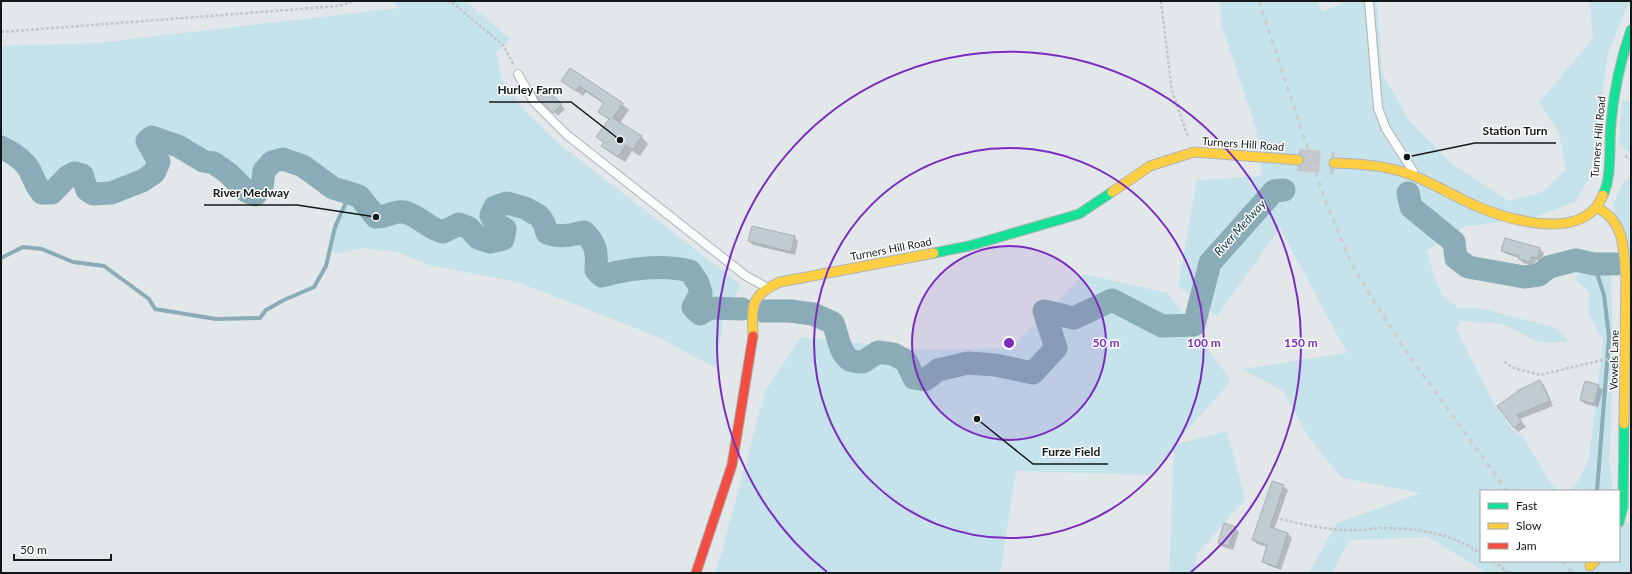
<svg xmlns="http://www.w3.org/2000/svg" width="1632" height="574" font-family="Lato,sans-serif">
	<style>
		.green { fill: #c6e2eb }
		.shadow { fill: #0003 }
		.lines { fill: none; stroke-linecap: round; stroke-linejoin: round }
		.stream { stroke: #8aacb7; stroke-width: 4 }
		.river { stroke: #8aacb7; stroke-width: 23 }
		.building { fill: #c0ccd0; stroke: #a9adaf }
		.secondary-tunnel { stroke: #c3c9cb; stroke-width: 22; stroke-dasharray: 22 11; stroke-linecap: butt }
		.lane-casing { stroke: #aeb3b5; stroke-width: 10 }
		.fast-casing { stroke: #aeb3b5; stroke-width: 11 }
		.slow-casing { stroke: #aeb3b5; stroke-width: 11 }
		.jam-casing { stroke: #aeb3b5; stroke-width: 11 }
		.path { stroke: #c3c5c6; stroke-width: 2.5; stroke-dasharray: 3 2; stroke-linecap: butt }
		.lane { stroke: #fbfcfc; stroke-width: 8 }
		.fast { stroke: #16e098; stroke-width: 9 }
		.slow { stroke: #ffcf43; stroke-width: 9 }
		.jam { stroke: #f24e42; stroke-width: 9 }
		.rail { stroke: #cbcdce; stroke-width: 3; stroke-dasharray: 5 5; stroke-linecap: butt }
		.ring { fill: none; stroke: #7b2cbf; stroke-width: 2 }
		.labels { text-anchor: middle; stroke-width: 3; stroke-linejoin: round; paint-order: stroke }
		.street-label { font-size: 11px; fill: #131819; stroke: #fff }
		.water-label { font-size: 12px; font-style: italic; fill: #0a3742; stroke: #fff }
		.centre { fill: #7b2cbf; stroke: #fff; stroke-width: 2 }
		.ring-label { font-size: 12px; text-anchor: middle; font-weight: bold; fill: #7b2cbf; stroke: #fff; stroke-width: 3; stroke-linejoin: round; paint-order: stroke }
		.leader { fill: none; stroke: #131819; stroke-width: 1.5 }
		.callout-dot { fill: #131819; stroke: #fff; stroke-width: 1.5 }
		.callout-label { font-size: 12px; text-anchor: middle; font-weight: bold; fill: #131819; stroke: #fff; stroke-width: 3; stroke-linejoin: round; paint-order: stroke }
	</style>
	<rect width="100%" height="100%" fill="#e2e8ea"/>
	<!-- green -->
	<g class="green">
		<path d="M394,1H466L510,39L496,52L502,79L524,110L558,143L741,285L724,313L716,368L656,336L517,282L429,265L398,252L362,248L337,254L331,249L335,227L349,193L333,188L303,166L283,159L272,162L264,171L262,187L255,195L246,191L228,173L214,163L203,161L178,146L152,137L147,141L159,162L154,173L142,181L111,193L93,194L87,190L82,176L74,173L67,177L52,193H42C36,186 34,179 30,171C25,160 11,152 1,147V46L97,43L399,8Z"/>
		<polygon points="1220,1 1317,1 1322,11 1340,5 1340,1 1377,1 1382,73 1409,120 1451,163 1509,201 1542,192 1566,169 1559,133 1539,102 1593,39 1590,1 1629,1 1608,53 1590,177 1575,202 1529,219 1465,226 1427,251 1433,272 1442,296 1459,308 1479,308 1554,327 1570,342 1538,342 1503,324 1461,321 1456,329 1495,405 1511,428 1523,437 1552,485 1559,491 1481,491 1481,561 1619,561 1619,512 1631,527 1631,573 1487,573 1428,537 1349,540 1332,573 1309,573 1337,523 1421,493 1342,478 1309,438 1283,391 1242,369 1347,353 1280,228 1217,316 1178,286 1197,180 1262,176 1256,128 1222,26"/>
		<polygon points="1622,100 1631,102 1631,152 1624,149 1619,144"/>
		<polygon points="1631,176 1631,278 1613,205 1624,181"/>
		<polygon points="1575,262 1606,266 1611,268 1613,368 1609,463 1613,491 1568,491 1579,480 1589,459 1603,340 1589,314 1589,292 1577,282"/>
		<polygon points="1084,274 1168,293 1231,381 1174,445 1227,431 1245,500 1197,554 1194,573 1169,573 1174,447 1149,475 1016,471 1000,573 716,573 765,392 801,337 926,350 1011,348"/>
	</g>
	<!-- shadow -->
	<g class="shadow">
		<polygon points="570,69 622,104 629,110 620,123 642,137 648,144 640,156 632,151 625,162 609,152 603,146 604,143 598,137 609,120 599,111 604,104 586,92 583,96 563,81"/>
		<polygon points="539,98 561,105 565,109 558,116"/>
		<polygon points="794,237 798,241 795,255 753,245 749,241"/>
		<polygon points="1505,239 1540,249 1544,253 1541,262 1536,260 1534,266 1523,263 1519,258 1506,254 1502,250"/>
		<polygon points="1540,381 1544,385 1553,406 1520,419 1526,427 1518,432 1499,407 1518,392"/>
		<polygon points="1598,386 1603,390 1598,407 1585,404 1581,400"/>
		<polygon points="1283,486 1288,490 1274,530 1288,534 1292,538 1281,570 1267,565 1263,561 1267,547 1257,544 1253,540"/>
		<polygon points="1235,528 1239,532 1233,550 1223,547 1219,543"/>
	</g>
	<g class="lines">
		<!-- stream -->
		<g class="stream">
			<polyline points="1,258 23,247 42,249 73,262 104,266 149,299 155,309 216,319 260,318 266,310 284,300 314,287 326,266 335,227 350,193"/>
			<polyline points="1594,264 1604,295 1609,337 1597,491"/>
		</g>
		<!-- river -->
		<g class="river">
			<path d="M1,147C11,152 25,160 30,171C34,179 36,186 42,193H52L67,177L74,173L82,175L87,190L93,194L111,193L142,181L154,173L159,162L147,141L152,137L178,146L203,161L214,163L228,173L246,191L255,195L262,187L264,171L272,162L283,159L303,166L333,188L359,196L376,217C385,218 395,210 404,212C420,216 427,228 443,232L459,224L469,228L478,238L490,242L503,239L505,229L495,223L491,215L495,207L507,203L525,208L539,216L544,223L547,233C560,238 571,235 584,232C597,244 597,253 596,270L602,276C631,268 660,264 690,271L698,283L701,293L693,307L700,314L710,308L742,309"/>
			<polyline points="1408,193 1411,207 1454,242 1456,258 1468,267 1524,277 1539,275 1549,267 1576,260 1594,264 1615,264"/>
			<path d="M764,311H790L813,314L833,323C838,335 839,353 850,360C853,362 859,362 863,362L878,352L893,354L906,361L914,378L925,380L938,370L968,363L995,365L1033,373L1056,348L1044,311L1074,318L1112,300L1162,326L1194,325L1210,263L1274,191L1284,190"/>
		</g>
	</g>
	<!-- building -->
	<g class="building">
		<polygon points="570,68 623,103 613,118 642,136 633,150 626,145 618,157 601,146 604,142 596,137 609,119 598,112 604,103 579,86 576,91 561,81"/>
		<polygon points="541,85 562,104 553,113 538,99 535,92"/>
		<polygon points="752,226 795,236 791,252 748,241"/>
		<polygon points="1505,238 1540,248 1537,258 1531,257 1530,262 1518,259 1519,256 1501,251"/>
		<polygon points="1540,380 1550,401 1517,415 1522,422 1514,428 1497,406 1517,392 1517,391"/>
		<polygon points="1585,381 1599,385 1594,404 1580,400"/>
		<polygon points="1272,481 1284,485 1270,527 1288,533 1277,567 1262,562 1267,545 1252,540"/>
		<polygon points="1224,523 1236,527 1229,546 1218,543"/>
	</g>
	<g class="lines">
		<!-- secondary-tunnel -->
		<polyline class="secondary-tunnel" points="1298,160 1334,163"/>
		<defs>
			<g id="lane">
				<polyline points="1369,1 1378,108 1386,129 1413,171"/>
				<polyline points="518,74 534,102 567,135 746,276 766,287"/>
			</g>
			<g id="fast">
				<path d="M1603,195C1612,179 1609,143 1611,123C1614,90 1620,61 1631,30"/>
				<polyline points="934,253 969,246 1079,214 1112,192"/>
				<polyline points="1619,522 1623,507 1624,424"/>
			</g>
			<g id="slow">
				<path d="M1334,163C1358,164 1383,165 1406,173C1430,181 1451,195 1474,205C1505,219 1572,239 1597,206C1599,203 1601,199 1603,195"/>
				<polyline points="1112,192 1150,166 1194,152 1298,160"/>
				<path d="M1597,207C1602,211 1608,214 1612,219C1625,235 1624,258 1626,278L1624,424"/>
				<path d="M753,336C752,306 750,295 780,282L934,253"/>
				<polyline points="1590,566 1595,561"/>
			</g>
			<polyline id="jam" points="696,573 732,465 753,336"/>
		</defs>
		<!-- lane casing -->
		<use href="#lane" class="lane-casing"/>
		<!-- fast casing -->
		<use href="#fast" class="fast-casing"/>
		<!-- slow casing -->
		<use href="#slow" class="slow-casing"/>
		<!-- jam casing -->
		<use href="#jam" class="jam-casing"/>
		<!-- path -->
		<g class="path">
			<polyline points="447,1 454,4 503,45 514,66"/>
			<polyline points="1161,1 1172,91 1188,137"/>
			<polyline points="1,32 339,6 354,1"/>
			<polyline points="1625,156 1631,159"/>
			<polyline points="1504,362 1514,368 1540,375 1602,360 1610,359"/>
			<path d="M1280,519C1303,524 1325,530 1349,530C1359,531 1369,529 1379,528C1419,528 1446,532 1481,553"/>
			<polyline points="1494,561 1508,573"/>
		</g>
		<!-- lane -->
		<use href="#lane" class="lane"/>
		<!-- fast -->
		<use href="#fast" class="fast"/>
		<!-- slow -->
		<use href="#slow" class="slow"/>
		<!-- jam -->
		<use href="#jam" class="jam"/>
		<!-- rail -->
		<g class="rail">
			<polyline points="1259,1 1325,200 1350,260 1371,297 1408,354 1507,491"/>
			<polyline points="1562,561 1573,573"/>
		</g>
	</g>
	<!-- distance rings -->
	<circle cx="1009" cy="343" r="97" fill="#7b2cbf" fill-opacity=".12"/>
	<g class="ring">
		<circle cx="1009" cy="343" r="97"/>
		<circle cx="1009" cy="343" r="195"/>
		<path d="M827 572A292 292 0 1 1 1191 572"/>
	</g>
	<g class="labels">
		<!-- street labels -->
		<g class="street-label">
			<text transform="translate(1598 137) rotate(-85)" y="4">Turners Hill Road</text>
			<text transform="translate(1243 144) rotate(4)" y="4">Turners Hill Road</text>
			<text transform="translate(891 249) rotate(-11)" y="4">Turners Hill Road</text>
			<text transform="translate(1614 360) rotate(-89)" y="4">Vowels Lane</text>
		</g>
		<!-- water labels -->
		<g class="water-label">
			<text transform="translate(1240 228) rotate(-48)" y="4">River Medway</text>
		</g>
	</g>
	<circle cx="1009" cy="343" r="6" class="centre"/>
	<g class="ring-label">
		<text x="1106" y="347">50 m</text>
		<text x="1204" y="347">100 m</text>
		<text x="1301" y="347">150 m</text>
	</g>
	<!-- callouts -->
	<path class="leader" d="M620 140L571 102H489M1407 157L1475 143H1556M376 217L297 205H204M977 419L1033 464H1108"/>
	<g class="callout-dot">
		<circle cx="620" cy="140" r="4"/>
		<circle cx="1407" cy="157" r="4"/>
		<circle cx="376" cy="217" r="4"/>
		<circle cx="977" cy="419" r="4"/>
	</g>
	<g class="callout-label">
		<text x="530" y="94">Hurley Farm</text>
		<text x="1515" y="135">Station Turn</text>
		<text x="251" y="197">River Medway</text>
		<text x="1071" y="456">Furze Field</text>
	</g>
	<!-- border -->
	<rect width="1632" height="574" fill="none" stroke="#131819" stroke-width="4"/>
	<!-- legend -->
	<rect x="1480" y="490" width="140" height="72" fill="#ffffff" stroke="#a1a3a3"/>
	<rect x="1488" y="503" width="20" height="6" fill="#16e098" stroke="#a1a3a3"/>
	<text x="1516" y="510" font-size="12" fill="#131819">Fast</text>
	<rect x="1488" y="523" width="20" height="6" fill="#ffcf43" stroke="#a1a3a3"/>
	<text x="1516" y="530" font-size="12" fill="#131819">Slow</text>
	<rect x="1488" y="543" width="20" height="6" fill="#f24e42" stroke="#a1a3a3"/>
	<text x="1516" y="550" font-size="12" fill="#131819">Jam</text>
	<!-- scale -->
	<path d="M14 554v6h97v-6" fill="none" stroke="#131819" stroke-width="2"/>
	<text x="20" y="554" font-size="12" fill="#131819" stroke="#ffffff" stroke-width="3" paint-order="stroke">50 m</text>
</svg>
